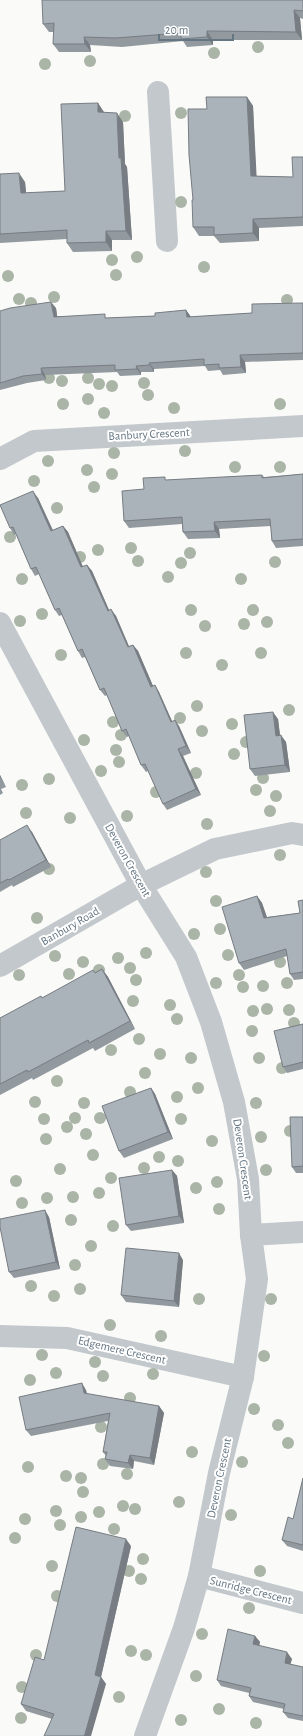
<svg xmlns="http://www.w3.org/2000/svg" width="303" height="1736" font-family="'Alegreya Sans',sans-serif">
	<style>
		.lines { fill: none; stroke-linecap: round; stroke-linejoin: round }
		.minor { stroke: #c3c8cc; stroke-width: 22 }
		.tree { fill: #aab4a7 }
		.wall { fill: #929a9f }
		.shaded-wall { fill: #777d82 }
		.building { fill: #aab3b9; stroke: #777d82 }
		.labels { text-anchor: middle; stroke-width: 4; stroke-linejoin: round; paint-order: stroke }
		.street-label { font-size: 12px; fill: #657683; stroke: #fff }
	</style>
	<rect width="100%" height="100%" fill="#fafaf8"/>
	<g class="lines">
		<!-- minor -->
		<g class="minor">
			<polyline points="158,92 167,241"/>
			<polyline points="0,459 34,441 303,426"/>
			<polyline points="0,623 141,885 186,957 211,1022 234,1102 248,1179 251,1235 257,1279 243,1377 219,1473 199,1576 184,1628 145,1736"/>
			<polyline points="0,966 141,885 215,849 292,833 303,835"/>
			<polyline points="251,1235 303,1232"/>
			<polyline points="0,1336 67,1338 243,1377"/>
			<polyline points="199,1576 303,1603"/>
		</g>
	</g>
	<!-- trees -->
	<g class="tree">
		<circle cx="258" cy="47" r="6"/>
		<circle cx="214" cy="53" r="6"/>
		<circle cx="90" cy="61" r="6"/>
		<circle cx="45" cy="64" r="6"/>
		<circle cx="181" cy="113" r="6"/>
		<circle cx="125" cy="116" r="6"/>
		<circle cx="181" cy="202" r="6"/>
		<circle cx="137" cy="257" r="6"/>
		<circle cx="112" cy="260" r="6"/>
		<circle cx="204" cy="267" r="6"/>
		<circle cx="116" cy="275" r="6"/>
		<circle cx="8" cy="276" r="6"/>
		<circle cx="54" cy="297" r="6"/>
		<circle cx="19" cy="299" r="6"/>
		<circle cx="287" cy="300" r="6"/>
		<circle cx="31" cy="303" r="6"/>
		<circle cx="49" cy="378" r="6"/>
		<circle cx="88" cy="378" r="6"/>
		<circle cx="62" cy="381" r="6"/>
		<circle cx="144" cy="383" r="6"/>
		<circle cx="99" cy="384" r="6"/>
		<circle cx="112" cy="386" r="6"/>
		<circle cx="148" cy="395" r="6"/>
		<circle cx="88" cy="399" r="6"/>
		<circle cx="63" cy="404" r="6"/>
		<circle cx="280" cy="404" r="6"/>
		<circle cx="174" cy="408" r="6"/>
		<circle cx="104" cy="413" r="6"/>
		<circle cx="185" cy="451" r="6"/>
		<circle cx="114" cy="453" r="6"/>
		<circle cx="48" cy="461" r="6"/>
		<circle cx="235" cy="467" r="6"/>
		<circle cx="280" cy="467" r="6"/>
		<circle cx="87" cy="470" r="6"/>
		<circle cx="112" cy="474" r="6"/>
		<circle cx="34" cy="481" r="6"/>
		<circle cx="94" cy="487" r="6"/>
		<circle cx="57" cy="508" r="6"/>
		<circle cx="10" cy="537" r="6"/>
		<circle cx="131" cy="548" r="6"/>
		<circle cx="98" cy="550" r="6"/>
		<circle cx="190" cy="553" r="6"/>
		<circle cx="80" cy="557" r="6"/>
		<circle cx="138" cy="561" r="6"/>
		<circle cx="275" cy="562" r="6"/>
		<circle cx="181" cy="563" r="6"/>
		<circle cx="168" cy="577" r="6"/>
		<circle cx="22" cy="579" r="6"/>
		<circle cx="241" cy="579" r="6"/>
		<circle cx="191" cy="610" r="6"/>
		<circle cx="253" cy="610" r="6"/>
		<circle cx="42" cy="614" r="6"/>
		<circle cx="20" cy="621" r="6"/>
		<circle cx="267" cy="622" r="6"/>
		<circle cx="244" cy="624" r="6"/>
		<circle cx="205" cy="626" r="6"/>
		<circle cx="186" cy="653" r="6"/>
		<circle cx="261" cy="653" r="6"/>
		<circle cx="61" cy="655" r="6"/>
		<circle cx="222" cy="665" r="6"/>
		<circle cx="197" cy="706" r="6"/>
		<circle cx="289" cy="710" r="6"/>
		<circle cx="180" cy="718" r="6"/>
		<circle cx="113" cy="722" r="6"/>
		<circle cx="232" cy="724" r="6"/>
		<circle cx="202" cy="731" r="6"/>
		<circle cx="121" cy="735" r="6"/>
		<circle cx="84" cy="740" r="6"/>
		<circle cx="246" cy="742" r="6"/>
		<circle cx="116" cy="750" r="6"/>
		<circle cx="234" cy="754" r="6"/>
		<circle cx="119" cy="762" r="6"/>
		<circle cx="101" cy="771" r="6"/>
		<circle cx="196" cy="773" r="6"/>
		<circle cx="263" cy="778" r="6"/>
		<circle cx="49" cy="779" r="6"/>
		<circle cx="22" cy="785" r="6"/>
		<circle cx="256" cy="790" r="6"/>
		<circle cx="156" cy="792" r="6"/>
		<circle cx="276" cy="796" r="6"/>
		<circle cx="270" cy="811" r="6"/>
		<circle cx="26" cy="813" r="6"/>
		<circle cx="127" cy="816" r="6"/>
		<circle cx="70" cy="818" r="6"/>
		<circle cx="207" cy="824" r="6"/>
		<circle cx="280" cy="855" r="6"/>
		<circle cx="49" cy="869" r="6"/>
		<circle cx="206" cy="872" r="6"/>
		<circle cx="216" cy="901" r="6"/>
		<circle cx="37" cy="918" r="6"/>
		<circle cx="220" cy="929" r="6"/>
		<circle cx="194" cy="934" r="6"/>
		<circle cx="146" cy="953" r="6"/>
		<circle cx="228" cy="955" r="6"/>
		<circle cx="55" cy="956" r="6"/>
		<circle cx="118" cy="958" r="6"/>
		<circle cx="83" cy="962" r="6"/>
		<circle cx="280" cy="962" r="6"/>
		<circle cx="130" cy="968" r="6"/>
		<circle cx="99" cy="970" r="6"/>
		<circle cx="69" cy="974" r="6"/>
		<circle cx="19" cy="975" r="6"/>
		<circle cx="239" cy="975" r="6"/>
		<circle cx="136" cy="980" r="6"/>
		<circle cx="216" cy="983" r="6"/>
		<circle cx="287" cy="983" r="6"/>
		<circle cx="263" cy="986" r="6"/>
		<circle cx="243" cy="987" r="6"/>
		<circle cx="133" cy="1001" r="6"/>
		<circle cx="170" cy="1005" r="6"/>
		<circle cx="267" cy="1009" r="6"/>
		<circle cx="289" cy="1010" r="6"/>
		<circle cx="253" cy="1011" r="6"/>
		<circle cx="177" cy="1019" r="6"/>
		<circle cx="294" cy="1023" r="6"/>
		<circle cx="252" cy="1031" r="6"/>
		<circle cx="139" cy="1039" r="6"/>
		<circle cx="111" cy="1050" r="6"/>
		<circle cx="160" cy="1054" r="6"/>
		<circle cx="191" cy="1058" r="6"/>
		<circle cx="259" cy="1058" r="6"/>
		<circle cx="282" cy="1068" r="6"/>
		<circle cx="145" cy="1073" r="6"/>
		<circle cx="57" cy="1081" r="6"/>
		<circle cx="198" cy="1088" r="6"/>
		<circle cx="130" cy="1092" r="6"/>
		<circle cx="177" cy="1097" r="6"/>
		<circle cx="35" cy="1102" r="6"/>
		<circle cx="84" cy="1103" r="6"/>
		<circle cx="256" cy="1103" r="6"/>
		<circle cx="75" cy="1118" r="6"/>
		<circle cx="100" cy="1118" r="6"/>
		<circle cx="44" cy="1119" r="6"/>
		<circle cx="181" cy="1119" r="6"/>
		<circle cx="67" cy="1127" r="6"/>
		<circle cx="290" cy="1131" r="6"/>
		<circle cx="86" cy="1134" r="6"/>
		<circle cx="261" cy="1137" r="6"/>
		<circle cx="46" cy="1139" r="6"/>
		<circle cx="212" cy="1141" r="6"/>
		<circle cx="93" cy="1155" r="6"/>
		<circle cx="159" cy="1157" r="6"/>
		<circle cx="178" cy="1161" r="6"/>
		<circle cx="144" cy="1168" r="6"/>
		<circle cx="60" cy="1169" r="6"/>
		<circle cx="266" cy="1170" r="6"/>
		<circle cx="111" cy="1178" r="6"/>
		<circle cx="16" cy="1181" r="6"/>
		<circle cx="217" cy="1182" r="6"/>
		<circle cx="196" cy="1188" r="6"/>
		<circle cx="99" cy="1193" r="6"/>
		<circle cx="73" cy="1197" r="6"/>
		<circle cx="47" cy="1198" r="6"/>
		<circle cx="22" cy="1203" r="6"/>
		<circle cx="219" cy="1209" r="6"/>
		<circle cx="71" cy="1220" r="6"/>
		<circle cx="113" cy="1226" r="6"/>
		<circle cx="91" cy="1246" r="6"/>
		<circle cx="75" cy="1265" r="6"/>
		<circle cx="31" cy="1286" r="6"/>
		<circle cx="80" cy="1289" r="6"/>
		<circle cx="54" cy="1296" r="6"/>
		<circle cx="199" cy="1299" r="6"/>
		<circle cx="271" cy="1299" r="6"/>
		<circle cx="110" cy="1325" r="6"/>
		<circle cx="161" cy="1336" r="6"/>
		<circle cx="42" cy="1355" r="6"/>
		<circle cx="264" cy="1356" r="6"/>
		<circle cx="95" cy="1362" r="6"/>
		<circle cx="56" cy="1373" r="6"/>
		<circle cx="153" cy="1374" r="6"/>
		<circle cx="103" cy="1376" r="6"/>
		<circle cx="30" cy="1380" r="6"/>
		<circle cx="130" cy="1398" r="6"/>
		<circle cx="254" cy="1409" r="6"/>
		<circle cx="278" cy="1425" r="6"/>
		<circle cx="101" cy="1427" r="6"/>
		<circle cx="288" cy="1443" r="6"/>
		<circle cx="192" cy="1452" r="6"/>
		<circle cx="242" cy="1462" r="6"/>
		<circle cx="103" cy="1464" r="6"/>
		<circle cx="28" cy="1467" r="6"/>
		<circle cx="127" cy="1474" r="6"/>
		<circle cx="66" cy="1476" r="6"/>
		<circle cx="81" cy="1478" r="6"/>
		<circle cx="83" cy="1492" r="6"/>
		<circle cx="179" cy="1502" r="6"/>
		<circle cx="123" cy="1506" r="6"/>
		<circle cx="135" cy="1509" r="6"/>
		<circle cx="56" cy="1511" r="6"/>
		<circle cx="99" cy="1512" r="6"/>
		<circle cx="231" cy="1515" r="6"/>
		<circle cx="81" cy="1517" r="6"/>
		<circle cx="25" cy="1519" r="6"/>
		<circle cx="60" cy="1525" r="6"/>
		<circle cx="114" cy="1529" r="6"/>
		<circle cx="15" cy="1538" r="6"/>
		<circle cx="143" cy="1559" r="6"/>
		<circle cx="52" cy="1566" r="6"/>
		<circle cx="129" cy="1571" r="6"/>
		<circle cx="260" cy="1571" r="6"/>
		<circle cx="141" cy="1579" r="6"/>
		<circle cx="57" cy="1596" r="6"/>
		<circle cx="249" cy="1608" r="6"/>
		<circle cx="202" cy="1634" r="6"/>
		<circle cx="131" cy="1651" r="6"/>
		<circle cx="36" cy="1655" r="6"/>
		<circle cx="146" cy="1655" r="6"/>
		<circle cx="196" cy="1676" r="6"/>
		<circle cx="22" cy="1687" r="6"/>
		<circle cx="119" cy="1697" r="6"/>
		<circle cx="219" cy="1709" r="6"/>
		<circle cx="21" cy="1718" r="6"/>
		<circle cx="181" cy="1720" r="6"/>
		<circle cx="256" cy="1723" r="6"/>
	</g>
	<!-- wall -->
	<g class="wall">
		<polygon points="303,0 303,19 300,18 302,40 213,40 213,45 187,47 183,41 122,47 90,45 91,52 59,52 53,44 54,32 49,32 43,24"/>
		<polygon points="247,97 253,106 256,176 293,177 303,157 303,226 259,228 259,241 220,243 214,236 199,236 193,227 193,200 207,109"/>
		<polygon points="98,103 104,113 123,122 125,164 127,167 132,240 112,240 112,251 73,252 67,243 67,239 0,243 0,174 25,182 26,193 65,191"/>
		<polygon points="303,303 303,360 245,362 246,373 223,375 220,370 208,371 205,366 154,369 154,372 141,372 141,375 120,376 117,372 45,375 46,380 27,383 0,390 0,311 56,308 57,316 108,318 155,316 186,310 191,317 252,313"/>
		<polygon points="303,474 303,546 276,548 272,541 271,526 219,529 220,538 188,539 183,532 182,524 129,528 124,521 144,489 167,480 262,475 264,477"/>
		<polygon points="38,498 53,530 63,526 68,532 83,567 87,565 92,571 109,610 116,616 129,646 133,645 138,651 153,686 155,685 159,692 172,721 179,726 191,753 183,756 201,795 167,810 163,804 148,771 146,772 141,765 129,736 127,737 122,731 107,695 105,696 100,690 85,657 82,658 78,651 62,615 59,616 55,610 39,574 35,576 31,569 16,534 14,535 10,528"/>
		<polygon points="278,719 280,736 286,742 290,772 255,776 250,769"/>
		<polygon points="0,775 6,787 1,789 3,793 0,795"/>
		<polygon points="32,832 51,867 13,887 12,885 0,892 0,840"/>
		<polygon points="257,896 262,903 267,917 300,913 303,900 303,979 294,980 290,974 287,956 244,970 239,963"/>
		<polygon points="102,969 108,977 135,1029 95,1051 93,1048 33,1080 32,1078 0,1095 0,1018"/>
		<polygon points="303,1024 303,1069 287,1073 283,1067"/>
		<polygon points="151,1088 155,1094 173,1139 124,1158 119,1151"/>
		<polygon points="303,1117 303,1173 296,1173 292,1167"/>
		<polygon points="172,1170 177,1176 184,1223 131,1231 126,1225"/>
		<polygon points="49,1217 60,1269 14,1278 9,1272"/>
		<polygon points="183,1260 179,1307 126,1302 121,1295"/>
		<polygon points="86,1390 87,1394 159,1406 164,1413 154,1465 134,1461 133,1469 110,1466 105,1459 106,1456 103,1452 108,1421 31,1436 26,1430"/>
		<polygon points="303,1478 303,1551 287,1546 282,1540 293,1519"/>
		<polygon points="131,1546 101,1677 106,1684 52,1719 26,1711 21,1704 44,1660"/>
		<polygon points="255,1636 260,1642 259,1645 292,1659 290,1664 303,1667 303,1721 288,1718 283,1712 284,1709 253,1702 249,1696 249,1693 221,1686 217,1680"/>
	</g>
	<!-- shaded-wall -->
	<g class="shaded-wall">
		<polygon points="294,10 300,18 302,40 296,32"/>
		<polygon points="207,31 213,40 213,45 207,37"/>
		<polygon points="84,37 90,45 91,52 85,44"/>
		<polygon points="247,97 253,106 257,184 251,176"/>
		<polygon points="98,103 104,112 104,121 98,112"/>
		<polygon points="117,113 123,122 125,164 127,167 132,240 126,231 119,158"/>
		<polygon points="19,173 25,182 27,202 21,193"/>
		<polygon points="253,219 259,228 259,241 253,233"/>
		<polygon points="106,231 112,240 112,251 106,242"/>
		<polygon points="51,302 56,308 58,323 54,317"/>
		<polygon points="186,310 191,317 187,317"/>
		<polygon points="240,355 245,362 246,373 241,367"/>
		<polygon points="149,363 154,369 154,372 150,365"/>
		<polygon points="136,366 141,372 141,375 137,369"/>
		<polygon points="41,368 45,375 46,380 42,374"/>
		<polygon points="33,491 38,498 56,538 51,531"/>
		<polygon points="214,522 219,529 220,538 215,531"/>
		<polygon points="63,526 68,532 86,574 81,567"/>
		<polygon points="87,565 92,571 112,617 108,611"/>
		<polygon points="111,609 116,616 132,654 128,647"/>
		<polygon points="133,645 138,651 156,693 151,687"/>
		<polygon points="155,685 159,692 175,728 171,722"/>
		<polygon points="273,712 278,719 281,743 276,736"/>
		<polygon points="175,720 179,726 191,753 186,746"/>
		<polygon points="281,735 286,742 290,772 285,765"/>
		<polygon points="178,749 183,756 201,795 196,789"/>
		<polygon points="0,775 6,787 2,780 0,777"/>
		<polygon points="27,825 32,832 51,867 46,860"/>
		<polygon points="257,896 262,903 269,924 264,918"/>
		<polygon points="102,969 108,977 135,1029 130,1021"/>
		<polygon points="151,1088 155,1094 173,1139 168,1132"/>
		<polygon points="172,1170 177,1176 184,1223 179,1216"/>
		<polygon points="45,1210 49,1217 60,1269 56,1262"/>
		<polygon points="179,1253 183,1260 179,1307 174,1301"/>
		<polygon points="82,1383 86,1390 88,1400 84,1393"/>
		<polygon points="159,1406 164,1413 154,1465 150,1458"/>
		<polygon points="130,1455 134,1461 133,1469 128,1463"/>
		<polygon points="126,1539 131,1546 101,1677 106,1684 91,1736 84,1736 95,1675"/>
		<polygon points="255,1636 260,1642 258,1651 253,1644"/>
		<polygon points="287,1652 292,1659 289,1669 285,1663"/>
	</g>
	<!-- building -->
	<g class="building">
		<polygon points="42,0 303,0 303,11 294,10 296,32 207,31 207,37 181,39 181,33 116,38 84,37 85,44 53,44 54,23 43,24"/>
		<polygon points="206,97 247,97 251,176 293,177 292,157 303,157 303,217 253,219 253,233 214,235 214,227 193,227 192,200 193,200 189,155 188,109 207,109"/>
		<polygon points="98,103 98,112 117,113 119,158 121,158 126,231 106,231 106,242 67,243 67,230 0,234 0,174 19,173 21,193 65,191 61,104"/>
		<polygon points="51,302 54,317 105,314 105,318 155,316 155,313 186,310 187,317 252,313 252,304 303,303 303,353 240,355 241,367 219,368 219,364 204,365 204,359 149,363 150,365 136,366 137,369 115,370 115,365 41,368 42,374 23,376 0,383 0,311 10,308"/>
		<polygon points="303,474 303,539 272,541 270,519 214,522 215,531 183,532 182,517 124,521 122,491 144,489 143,478 165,477 165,480 262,475 262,478"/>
		<polygon points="33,491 51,531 63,526 81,567 87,565 108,611 111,609 128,647 133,645 151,687 155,685 171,722 175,720 186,746 178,749 196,789 163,804 145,764 141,765 126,729 122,731 104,688 100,690 82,649 78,651 59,608 55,610 36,567 31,569 13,527 10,528 0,505"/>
		<polygon points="273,712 276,736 281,735 285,765 250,769 244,715"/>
		<polygon points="27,825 46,860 9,880 8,879 0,883 0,840"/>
		<polygon points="257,896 264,918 300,913 298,901 303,900 303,972 290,974 286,949 239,963 222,907"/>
		<polygon points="102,969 130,1021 89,1043 88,1040 28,1072 27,1070 0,1084 0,1018 41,996 42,998 93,970 95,973"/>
		<polygon points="303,1024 303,1062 283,1067 274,1031"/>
		<polygon points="151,1088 168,1132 119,1151 102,1106"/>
		<polygon points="290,1117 303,1117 303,1166 292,1167"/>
		<polygon points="172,1170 179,1216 126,1225 119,1178"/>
		<polygon points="45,1210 56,1262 9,1272 0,1227 0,1219"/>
		<polygon points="126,1248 179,1253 174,1301 121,1295"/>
		<polygon points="82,1383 84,1393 159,1406 150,1458 130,1455 128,1463 105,1459 107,1452 103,1452 110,1413 26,1430 19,1397"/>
		<polygon points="303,1478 303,1545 282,1540 288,1517 293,1519"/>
		<polygon points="76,1527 126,1539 95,1675 101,1677 85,1734 84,1736 44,1736 54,1714 21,1704 35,1657 44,1660"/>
		<polygon points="228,1629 255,1636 253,1644 287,1652 285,1663 303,1667 303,1716 283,1712 285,1704 249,1696 251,1688 217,1680"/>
	</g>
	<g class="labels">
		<!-- street labels -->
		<g class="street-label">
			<text transform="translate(149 434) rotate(-3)" y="4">Banbury Crescent</text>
			<text transform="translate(128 860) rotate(61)" y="4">Deveron Crescent</text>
			<text transform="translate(70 926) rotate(-30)" y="4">Banbury Road</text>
			<text transform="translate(243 1159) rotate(82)" y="4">Deveron Crescent</text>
			<text transform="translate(122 1350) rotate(13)" y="4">Edgemere Crescent</text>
			<text transform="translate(219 1478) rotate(-78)" y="4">Deveron Crescent</text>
			<text transform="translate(251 1590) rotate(14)" y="4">Sunridge Crescent</text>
		</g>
	</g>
	<!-- scale -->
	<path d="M159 34v6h74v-6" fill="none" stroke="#657683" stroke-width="2"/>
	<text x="165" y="34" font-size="12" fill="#657683" stroke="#ffffff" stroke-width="3" paint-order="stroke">20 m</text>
</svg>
